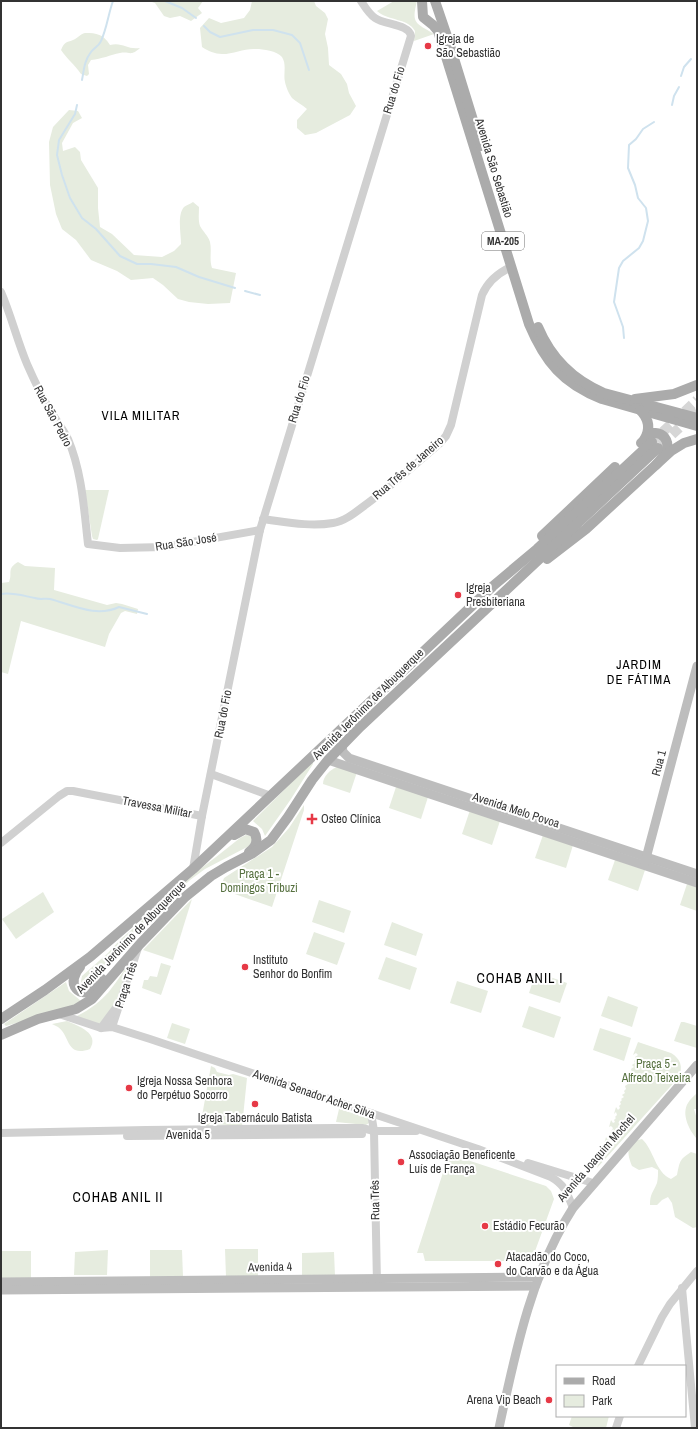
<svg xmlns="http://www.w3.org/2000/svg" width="698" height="1429" font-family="'Archivo Narrow',sans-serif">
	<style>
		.green { fill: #e6ecdf }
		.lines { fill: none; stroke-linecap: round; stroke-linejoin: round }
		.stream { stroke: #cfe2ee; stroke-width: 2 }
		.primary-tunnel { stroke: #d6d6d6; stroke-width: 10; stroke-dasharray: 10 5; stroke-linecap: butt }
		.tertiary { stroke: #d0d0d0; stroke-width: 8 }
		.secondary { stroke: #bdbdbd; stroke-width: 9 }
		.primary { stroke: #ababab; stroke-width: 10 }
		.poi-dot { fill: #e63946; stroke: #fff; stroke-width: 1.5 }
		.labels { text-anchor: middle; stroke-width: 4; stroke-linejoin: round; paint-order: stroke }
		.shield { fill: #fff; stroke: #707070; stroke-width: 1 }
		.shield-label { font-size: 11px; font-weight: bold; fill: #333 }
		.poi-label { font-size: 12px; fill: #333; stroke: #fff; text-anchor: start }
		.street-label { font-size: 12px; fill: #333; stroke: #fff }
		.park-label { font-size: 12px; fill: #56703f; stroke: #fff }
		.neighbourhood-label { font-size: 13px; letter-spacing: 1px; fill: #000; stroke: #fff }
		.quarter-label { font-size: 14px; letter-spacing: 1px; fill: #000; stroke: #fff }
	</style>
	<rect width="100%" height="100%" fill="#fff"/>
	<!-- green -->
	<g class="green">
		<polygon points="149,1 203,1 198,8 202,13 191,21 180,16 170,18 164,16 155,3"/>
		<path d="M252,1H314L316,6L325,13L328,19L325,34L328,48L329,65L341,74L347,84L349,93L356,106L350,115L316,133L305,135L297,128V120L307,109C303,105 296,102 292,98C289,94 286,87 285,82C283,74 287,65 282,57C277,51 263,49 256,49C245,48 234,54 222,54C215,54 208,51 202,47L200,28L209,18L221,23L244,18L250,10Z"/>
		<path d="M394,1H417C411,24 416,23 434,34L414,41L415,31C408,18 388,21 377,11Z"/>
		<path d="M85,33C97,33 103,34 110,45C123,42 127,50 140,48C130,57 130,51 120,53C110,55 102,59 91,60L88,65L89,74L87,76L81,74C75,65 67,59 61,50C65,41 66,43 73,40C78,38 80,34 85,33Z"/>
		<path d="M69,110L78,111L82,118L73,123L62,143L63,151L75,147L80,152L81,160L98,188V208L100,227L112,234L134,255L162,257L174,251L181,244C181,234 177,215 184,207C186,205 191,204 193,202L199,207C199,213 198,220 200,226C203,232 208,235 210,242C212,251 209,259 212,268L236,273L230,303L208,304L189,302L178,299L163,285L153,278L131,280L117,271L91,260L76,240L62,229L56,214L50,185L49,142L53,127Z"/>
		<polygon points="85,490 109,490 98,539 97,540 93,539 92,536"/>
		<path d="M18,562L25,566L55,568L54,590L107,605L116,603L122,604L138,609L137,614L125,611L121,613L109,634L105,647L21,621L8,674L1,672V583L9,582C13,573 6,569 18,562Z"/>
		<polygon points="313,761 313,764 291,799 265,836 262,829 253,821"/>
		<path d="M337,767L357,772L350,793L323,784C323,776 330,770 337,767Z"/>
		<polygon points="396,787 428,797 421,819 389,808"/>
		<polygon points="304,805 304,810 272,907 229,892 221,886 224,878 272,847 289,828"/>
		<polygon points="470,810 500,821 492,845 462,834"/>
		<polygon points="246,835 251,836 252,840 249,846 205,869 190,880 135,931 91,983 86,986 82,985 81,981 82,976 108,953 119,941 200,869 216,857 240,838"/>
		<polygon points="543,835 573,845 566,868 535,858"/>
		<polygon points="615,860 645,870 638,891 608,880"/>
		<polygon points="687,884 697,887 697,911 680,905"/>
		<polygon points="43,892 54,912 16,939 2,919"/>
		<polygon points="192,899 173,960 143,950"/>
		<polygon points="319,900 351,911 344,933 312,922"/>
		<polygon points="392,922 423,934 416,956 384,945"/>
		<polygon points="314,932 345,943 337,965 306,954"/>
		<polygon points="386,957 417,968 410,990 378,979"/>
		<path d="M130,961L116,1003L112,1009L100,1024L79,1018L77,1016C106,1001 113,987 130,961Z"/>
		<polygon points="161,963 171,966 161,995 142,988 144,980 148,980 150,976 157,977"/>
		<polygon points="536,972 567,983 560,1003 529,993"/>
		<polygon points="457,981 488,991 481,1013 450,1003"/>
		<polygon points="66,982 69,991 81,1001 71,1007 6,1026 4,1024"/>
		<polygon points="608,996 638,1007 632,1027 601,1016"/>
		<polygon points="529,1006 561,1017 554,1038 522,1027"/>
		<path d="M67,1021C78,1026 100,1033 90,1049C66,1058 70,1035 58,1027C56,1026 54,1025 52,1024Z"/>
		<polygon points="681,1022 684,1022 697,1026 697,1048 674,1041"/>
		<polygon points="172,1023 190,1029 185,1044 167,1038"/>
		<polygon points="600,1028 631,1038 624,1061 593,1050"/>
		<path d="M638,1042L671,1053C681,1059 683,1067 679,1077L597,1168L606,1137L608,1140L609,1139V1135L613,1128L611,1126L609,1127L611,1120L613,1123L615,1122L614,1120L616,1118L615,1117L617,1115L616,1112L614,1114L616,1107L618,1110L620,1108L619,1106L621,1104L620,1102L622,1100L621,1099L624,1097L622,1095L625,1093L624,1091L626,1089L625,1086L628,1084L627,1082L629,1080L628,1078L631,1076L629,1074L632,1072L631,1069L634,1067L632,1065L635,1063L634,1061L636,1059L635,1057L638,1055L636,1053L633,1055Z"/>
		<polygon points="211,1066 215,1068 217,1072 229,1075 233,1074 247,1078 242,1127 230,1127 228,1125 210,1124 207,1127 200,1127"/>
		<path d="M697,1093V1109H694L697,1119V1139C689,1130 681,1114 688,1103C690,1099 694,1096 697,1093Z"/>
		<polygon points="339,1109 368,1118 370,1121 369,1123 366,1125 336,1122"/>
		<path d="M642,1139C654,1150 655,1172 671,1179L677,1175C680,1161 679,1160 691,1152L697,1154V1227L693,1228L675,1217L672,1203L668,1197L662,1200L657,1205H650C650,1193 653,1193 657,1183C658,1179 658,1174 658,1170L652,1167L639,1170L632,1166C627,1154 625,1142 642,1139Z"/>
		<polygon points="449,1154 546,1186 551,1191 554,1199 534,1254 529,1253 526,1261 425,1261 423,1253 417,1253"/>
		<polygon points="225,1249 258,1249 258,1277 226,1277"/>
		<polygon points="108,1250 107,1275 74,1275 75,1252"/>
		<polygon points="150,1250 182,1250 183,1277 150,1277"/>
		<rect x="1" y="1251" width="30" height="28"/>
		<polygon points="334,1252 335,1276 302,1277 302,1253"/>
		<polygon points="572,1416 609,1416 606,1428 575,1428 569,1425"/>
	</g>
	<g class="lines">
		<!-- stream -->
		<g class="stream">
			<polyline points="165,1 182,8 196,18"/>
			<polyline points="204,26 210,32 220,37 253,30 273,30 292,35 300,43 309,70"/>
			<polyline points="681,76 684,67 691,59"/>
			<path d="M82,80C84,70 84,61 91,52C94,48 99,46 101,41C107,28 108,15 113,1"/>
			<polyline points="77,105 75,114 59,140 57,155 62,175 70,198 82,218 96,229 120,256 137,264 151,264 176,267 199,277 235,288"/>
			<polyline points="672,105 674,96 679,87"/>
			<polyline points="245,291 260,295"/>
			<polyline points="624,338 623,327 614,302 619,268 623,261 639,248 643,241 648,221 646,208 638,198 635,185 628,168 629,145 636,139 643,129 654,122"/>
			<path d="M1,594C12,592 24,596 35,598C40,600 45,598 50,599C73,605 96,618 119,607L147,614"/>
		</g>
		<!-- primary-tunnel -->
		<g class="primary-tunnel">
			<polyline points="652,442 697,400"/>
			<polyline points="661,445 697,411"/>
		</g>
		<!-- tertiary -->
		<g class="tertiary">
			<path d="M1,292C11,315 17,340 27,364C34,380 41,395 50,410C56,420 63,429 68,439C82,472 84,509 88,544L120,548L164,547L260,530"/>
			<path d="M263,519C286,522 310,527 333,523C346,521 357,511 368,503C392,485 416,464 439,444L446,436L451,425L482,295C488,281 498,273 511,267"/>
			<polyline points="211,774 271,796"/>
			<polyline points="1,843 59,796 67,791 73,791 202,816"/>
			<path d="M193,869L202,816L260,530L411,36C409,24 385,25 375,18C369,14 365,7 361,1"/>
			<path d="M59,1014L101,1028L112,1027L150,1039L478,1149L551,1177C565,1185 567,1193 573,1208"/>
			<polyline points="112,1027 138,948"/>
			<polyline points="101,1028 115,1009"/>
			<polyline points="371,1113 374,1131 377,1284"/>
			<polyline points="1,1133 146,1130 335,1128 362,1128 374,1131 416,1131"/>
			<polyline points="127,1136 362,1134"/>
			<polyline points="528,1163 590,1182 593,1185"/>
			<polyline points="682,1288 695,1428"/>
			<polyline points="638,1366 662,1317 670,1304 697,1271"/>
			<polyline points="616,1428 620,1416"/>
		</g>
		<!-- secondary -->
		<g class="secondary">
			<polyline points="342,745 343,752 349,758 697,874"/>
			<polyline points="328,760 697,883"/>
			<polyline points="645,862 697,666"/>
			<polyline points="1,1282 539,1277"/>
			<polyline points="1,1290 535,1286"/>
			<path d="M499,1428C515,1354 531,1273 573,1208L697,1065"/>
		</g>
		<!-- primary -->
		<g class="primary">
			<path d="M422,1L423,17L433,25L438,31L529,324C545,362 563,384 602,399L697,426"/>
			<polyline points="435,1 448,39 481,146"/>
			<path d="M538,327C551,358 573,380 604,393L697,418"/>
			<polyline points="635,399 674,394 697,385"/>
			<path d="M640,410C649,419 651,429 644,440"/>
			<path d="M641,443C645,440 649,434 654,433C663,432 669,441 667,449C665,455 660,460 656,465"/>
			<polyline points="542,536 615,467"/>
			<polyline points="547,559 586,529 671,451 684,443 697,439"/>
			<path d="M234,835L245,829L254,832C259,840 256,847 249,852"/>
			<path d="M80,967C77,970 75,974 74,978C72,986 78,994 87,992C93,990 97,984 102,979"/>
			<polyline points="1,1019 45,990 90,957 193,869 493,586 537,549 652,442"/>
			<polyline points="1,1035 38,1019 76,1009 92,999 140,944 185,897 211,876 226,867 253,853 271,840 288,817 312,780 328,760 360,727 658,448"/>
		</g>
	</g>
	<!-- markers -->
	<g class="poi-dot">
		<circle cx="428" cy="46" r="4"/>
		<circle cx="458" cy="595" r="4"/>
		<path d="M310 813h4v4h4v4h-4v4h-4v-4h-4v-4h4z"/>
		<circle cx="245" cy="967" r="4"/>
		<circle cx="129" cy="1088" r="4"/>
		<circle cx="255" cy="1104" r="4"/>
		<circle cx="401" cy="1162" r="4"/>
		<circle cx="485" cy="1226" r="4"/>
		<circle cx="498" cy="1264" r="4"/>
		<circle cx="549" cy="1400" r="4"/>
	</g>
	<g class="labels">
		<!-- shield labels -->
		<rect class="shield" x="482" y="232" width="42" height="18" rx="3"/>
		<g class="shield-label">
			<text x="503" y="245">MA-205</text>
		</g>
		<!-- poi labels -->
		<g class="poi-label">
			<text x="436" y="43">Igreja de<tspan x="436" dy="14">São Sebastião</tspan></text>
			<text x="466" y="592">Igreja<tspan x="466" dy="14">Presbiteriana</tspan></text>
			<text x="321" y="823">Osteo Clínica</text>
			<text x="253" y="964">Instituto<tspan x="253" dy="14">Senhor do Bonfim</tspan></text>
			<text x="137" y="1085">Igreja Nossa Senhora<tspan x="137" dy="14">do Perpétuo Socorro</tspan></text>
			<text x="255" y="1122" text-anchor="middle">Igreja Tabernáculo Batista</text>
			<text x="409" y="1159">Associação Beneficente<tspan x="409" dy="14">Luís de França</tspan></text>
			<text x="493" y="1230">Estádio Fecurão</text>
			<text x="506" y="1261">Atacadão do Coco,<tspan x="506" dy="14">do Carvão e da Água</tspan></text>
			<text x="541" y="1404" text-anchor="end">Arena Vip Beach</text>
		</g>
		<!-- street labels -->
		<g class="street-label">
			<text transform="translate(394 90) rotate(-73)" y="4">Rua do Fio</text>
			<text transform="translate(494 168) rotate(73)" y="4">Avenida São Sebastião</text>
			<text transform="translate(299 399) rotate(-73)" y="4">Rua do Fio</text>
			<text transform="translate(53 416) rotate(62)" y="4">Rua São Pedro</text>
			<text transform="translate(408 468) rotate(-41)" y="4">Rua Três de Janeiro</text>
			<text transform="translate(186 542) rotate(-9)" y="4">Rua São José</text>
			<text transform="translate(368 704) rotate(-45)" y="4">Avenida Jerônimo de Albuquerque</text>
			<text transform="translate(223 714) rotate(-79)" y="4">Rua do Fio</text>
			<text transform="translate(659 763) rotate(-75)" y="4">Rua 1</text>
			<text transform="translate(157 807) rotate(11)" y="4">Travessa Militar</text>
			<text transform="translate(516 810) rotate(18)" y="4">Avenida Melo Povoa</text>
			<text transform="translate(131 937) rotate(-46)" y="4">Avenida Jerônimo de Albuquerque</text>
			<text transform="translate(126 985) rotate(-72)" y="4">Praça Três</text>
			<text transform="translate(314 1094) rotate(19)" y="4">Avenida Senador Acher Silva</text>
			<text x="188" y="1139">Avenida 5</text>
			<text transform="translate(596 1158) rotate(-49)" y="4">Avenida Joaquim Mochel</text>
			<text transform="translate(375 1200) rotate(-91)" y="4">Rua Três</text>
			<text transform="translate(270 1267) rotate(-1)" y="4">Avenida 4</text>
		</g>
		<!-- park labels -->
		<g class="park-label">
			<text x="259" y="878">Praça 1 -<tspan x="259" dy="14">Domingos Tribuzi</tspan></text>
			<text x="656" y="1068">Praça 5 -<tspan x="656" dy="14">Alfredo Teixeira</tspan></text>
		</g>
		<!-- neighbourhood labels -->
		<g class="neighbourhood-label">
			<text x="141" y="420">VILA MILITAR</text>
			<text x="639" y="669">JARDIM<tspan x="639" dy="15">DE FÁTIMA</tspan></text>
		</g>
		<!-- quarter labels -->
		<g class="quarter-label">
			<text x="520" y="983">COHAB ANIL I</text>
			<text x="118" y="1202">COHAB ANIL II</text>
		</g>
	</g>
	<!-- border -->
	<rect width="698" height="1429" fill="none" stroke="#333333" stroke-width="4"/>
	<!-- legend -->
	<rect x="556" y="1365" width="130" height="52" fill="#ffffff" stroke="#adadad"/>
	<rect x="564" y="1378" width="20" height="6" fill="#ababab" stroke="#adadad"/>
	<text x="592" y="1385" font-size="12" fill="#333333">Road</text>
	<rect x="564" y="1395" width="20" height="12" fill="#e6ecdf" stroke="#adadad"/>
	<text x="592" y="1405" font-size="12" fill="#333333">Park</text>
</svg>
